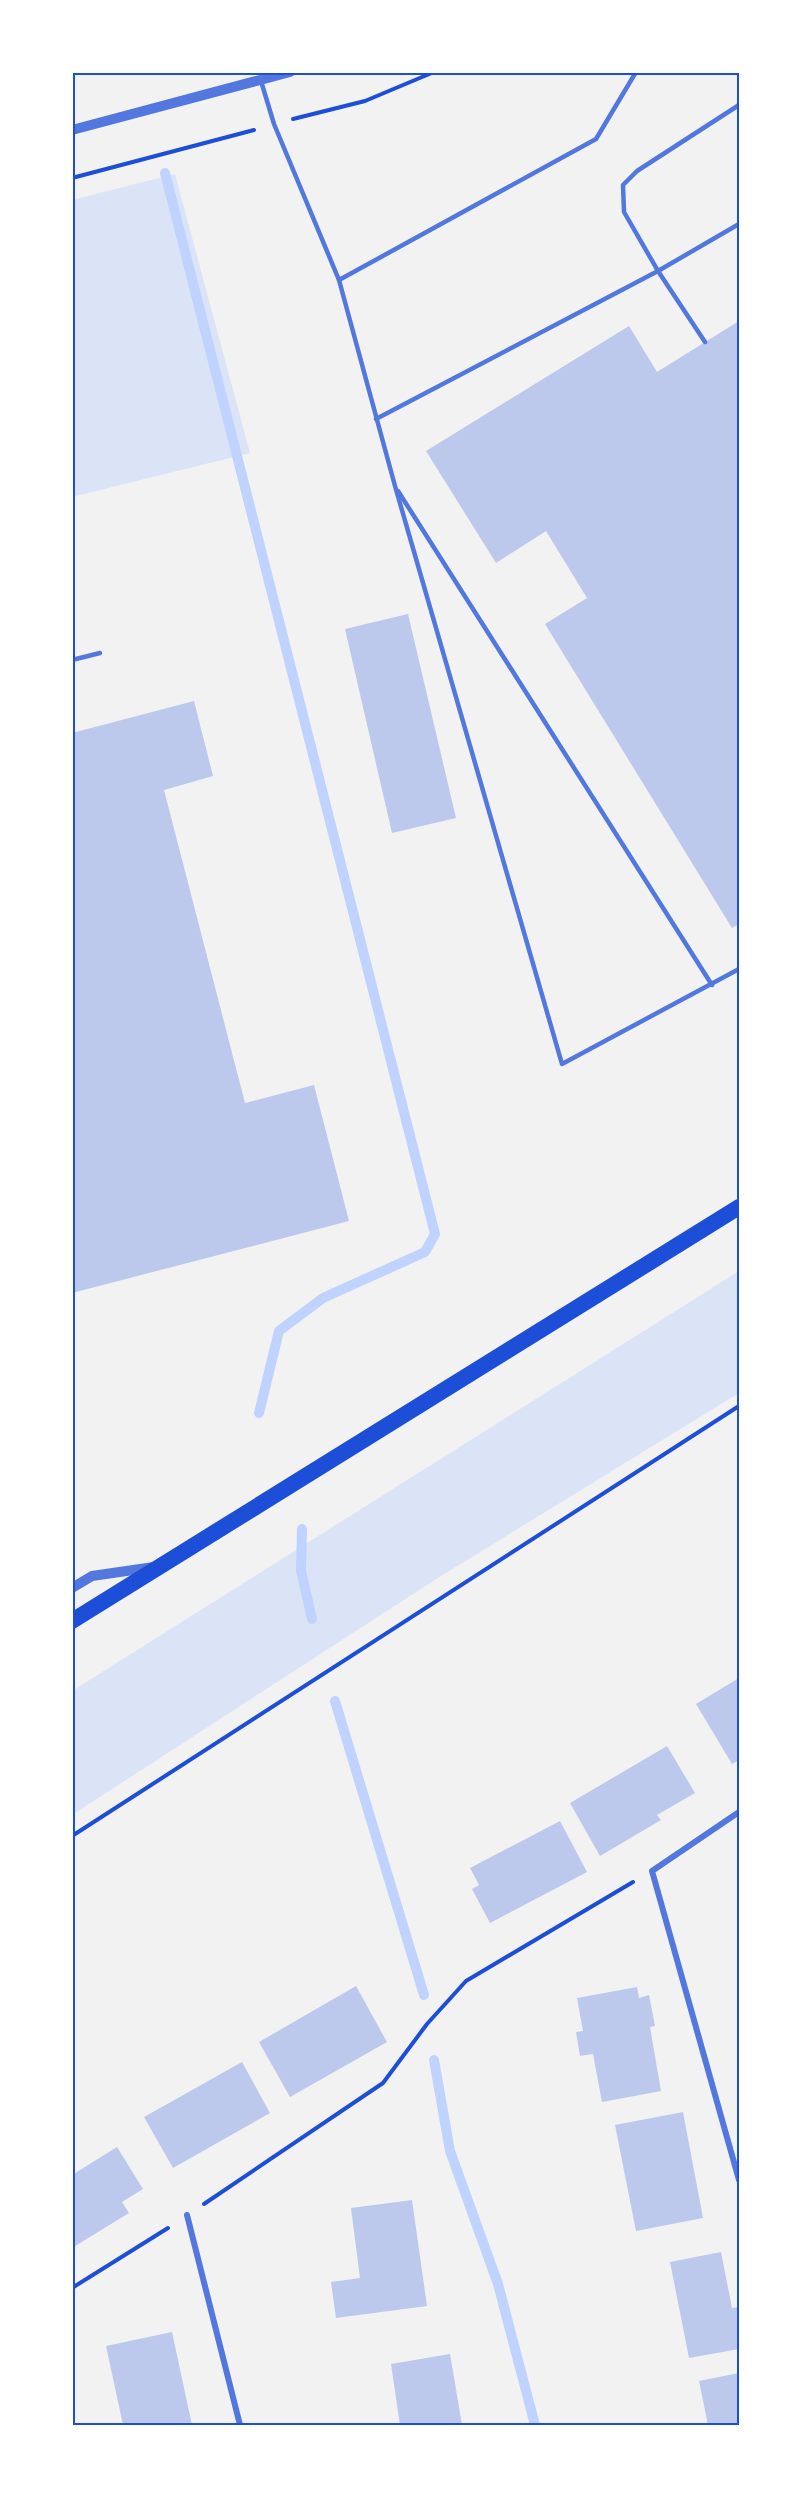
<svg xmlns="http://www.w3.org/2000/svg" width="811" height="2497" font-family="'Nunito Sans',sans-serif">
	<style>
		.green { fill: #dbe4f7 }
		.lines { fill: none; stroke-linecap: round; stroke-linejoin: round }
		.stream { stroke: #bfd3fe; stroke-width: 10 }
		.building { fill: #bdc9ec }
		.path { stroke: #1d4ed8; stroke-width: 4 }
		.service { stroke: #5277de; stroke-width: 4.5 }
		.minor { stroke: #5277de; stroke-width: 6 }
		.tertiary { stroke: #5277de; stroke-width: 10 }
		.trunk { stroke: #1d4ed8; stroke-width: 16 }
		.neatline { fill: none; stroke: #1d4ed8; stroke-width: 2 }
	</style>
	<rect width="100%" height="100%" fill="#f2f2f2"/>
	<!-- green -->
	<g class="green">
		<polygon points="175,174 250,453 72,497 72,200"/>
		<polygon points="739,1271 739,1393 441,1576 72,1815 72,1691"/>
	</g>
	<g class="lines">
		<!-- stream -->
		<g class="stream">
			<polyline points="165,173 435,1234 425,1252 323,1298 279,1331 259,1413"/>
			<polyline points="302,1529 301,1571 312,1619"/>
			<polyline points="335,1701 424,1995"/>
			<polyline points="434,2060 450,2151 498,2284 535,2425"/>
		</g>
	</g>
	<!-- building -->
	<g class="building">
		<polygon points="739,321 739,924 732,928 545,624 587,598 546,531 496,563 426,451 629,326 657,372"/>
		<polygon points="408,614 456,818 392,833 345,629"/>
		<polygon points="194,701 213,776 164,790 245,1103 314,1085 349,1221 72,1293 72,733"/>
		<polygon points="739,1678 739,1760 732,1764 696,1704"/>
		<polygon points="667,1746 695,1793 657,1815 661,1820 600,1856 570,1803"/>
		<polygon points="560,1821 587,1872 490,1923 472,1889 479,1885 470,1868"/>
		<polygon points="356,1986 387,2042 290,2097 259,2042"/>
		<polygon points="637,1987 639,1998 649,1995 655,2026 650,2027 661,2091 602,2102 593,2054 580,2056 576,2032 583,2031 577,1998"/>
		<polygon points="242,2062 270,2113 173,2168 144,2117"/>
		<polygon points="683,2112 703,2218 636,2231 615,2125"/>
		<polygon points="117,2147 143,2189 122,2202 129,2213 72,2248 72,2175"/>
		<polygon points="412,2200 427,2306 336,2318 331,2282 360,2278 351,2208"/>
		<polygon points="721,2252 732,2308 739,2307 739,2349 689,2358 670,2262"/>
		<polygon points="172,2332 192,2425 123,2425 106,2346"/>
		<polygon points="450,2354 462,2425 400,2425 391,2364"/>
		<polygon points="739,2373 739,2425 708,2425 699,2381"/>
	</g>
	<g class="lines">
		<!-- path -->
		<g class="path">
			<polyline points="293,119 365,101 434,72"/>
			<polyline points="72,178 254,130"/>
			<polyline points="72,1836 739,1406"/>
			<polyline points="204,2204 383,2083 427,2024 466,1981 633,1882"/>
			<polyline points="72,2288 168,2228"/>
		</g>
		<!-- service -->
		<g class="service">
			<polyline points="261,81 274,124 339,280 395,486 562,1064 739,969"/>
			<polyline points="339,280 596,139 636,72"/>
			<polyline points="705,342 658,271 624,212 623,185 637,171 739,105"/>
			<polyline points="376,419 658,271 739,224"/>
			<polyline points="398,491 712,985"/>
			<polyline points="72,660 100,653"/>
		</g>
		<!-- minor -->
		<g class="minor">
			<polyline points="739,1812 652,1871 739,2180"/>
			<polyline points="187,2215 240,2425"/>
		</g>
		<!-- tertiary -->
		<g class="tertiary">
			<polyline points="72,130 290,72"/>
			<polyline points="72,1588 92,1576 154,1567"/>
		</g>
		<!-- trunk -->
		<polyline class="trunk" points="72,1621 739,1207"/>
	</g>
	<!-- border -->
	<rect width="811" height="2497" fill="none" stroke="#ffffff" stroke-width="147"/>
	<rect x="74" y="74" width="664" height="2350" class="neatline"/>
</svg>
